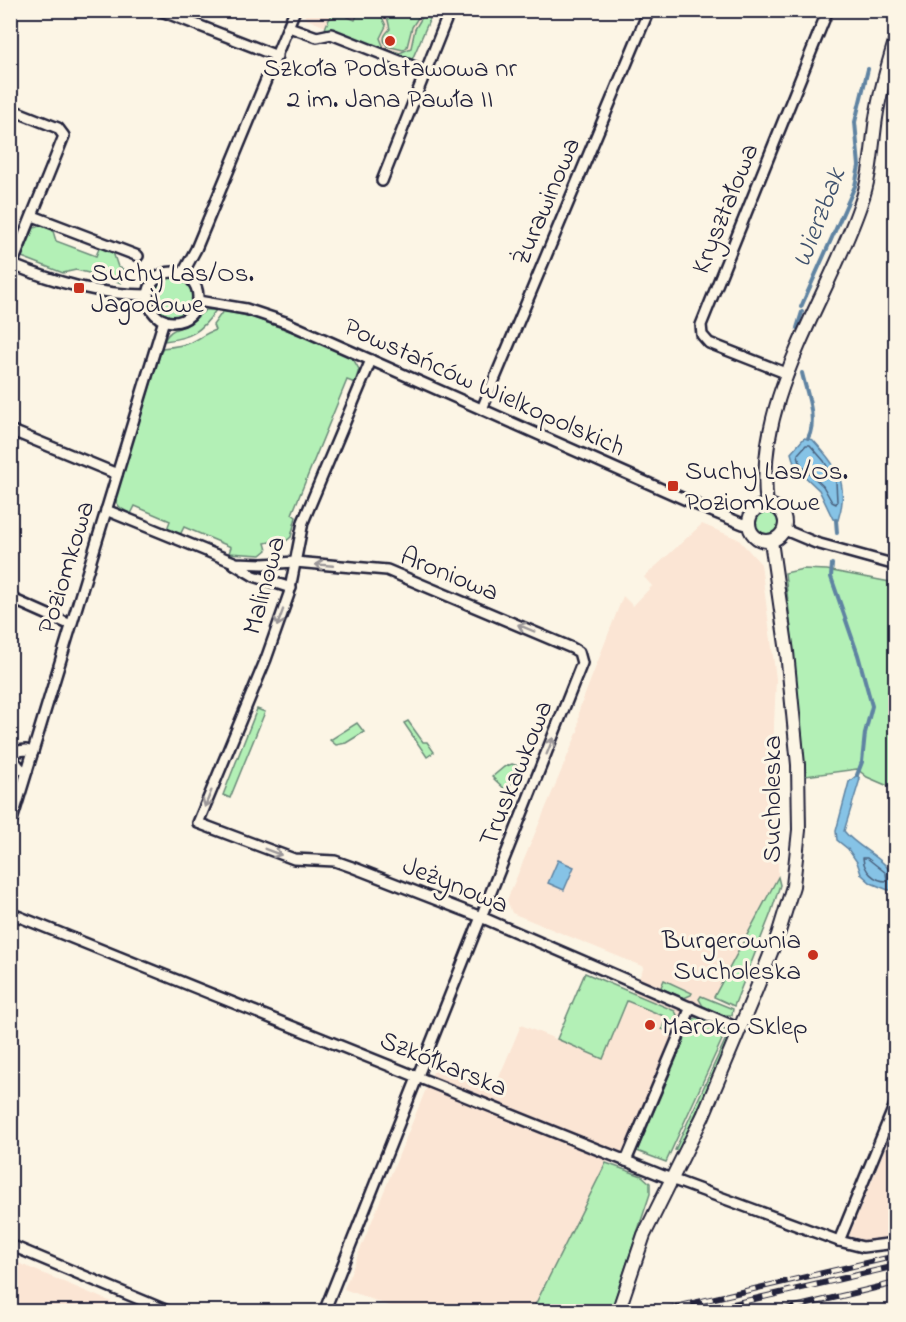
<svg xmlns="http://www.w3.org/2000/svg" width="906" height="1322" font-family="'Indie Flower',sans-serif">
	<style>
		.built { fill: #fbe5d4 }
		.green { fill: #b3f0b6; stroke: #6a8978; stroke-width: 1.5 }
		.water { fill: #86c3e6; stroke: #5e83a2; stroke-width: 1.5 }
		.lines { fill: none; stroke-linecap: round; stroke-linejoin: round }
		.shore { stroke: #4a627f; stroke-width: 1.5 }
		.stream { stroke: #5e83a2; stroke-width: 4 }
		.minor-casing { stroke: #22223b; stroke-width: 14 }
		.tertiary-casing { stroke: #22223b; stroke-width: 16 }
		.minor { stroke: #fcf5e5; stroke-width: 9 }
		.tertiary { stroke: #fcf5e5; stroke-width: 12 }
		.rail-casing { stroke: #22223b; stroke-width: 6 }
		.rail { stroke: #fcf5e5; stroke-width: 4; stroke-dasharray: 11; stroke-linecap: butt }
		.oneway { stroke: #9a9698 }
		.poi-dot { fill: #c8321e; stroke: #fcf5e5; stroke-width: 2 }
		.labels { text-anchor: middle; stroke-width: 6; stroke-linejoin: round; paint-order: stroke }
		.poi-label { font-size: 27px; fill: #22223b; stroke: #fcf5e5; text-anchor: start }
		.street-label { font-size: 27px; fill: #22223b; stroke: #fcf5e5 }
		.water-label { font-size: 28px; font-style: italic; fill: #40526e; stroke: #fcf5e5 }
	</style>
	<rect width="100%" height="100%" fill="#fcf5e5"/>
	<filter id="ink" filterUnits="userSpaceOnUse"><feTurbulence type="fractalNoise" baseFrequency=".0167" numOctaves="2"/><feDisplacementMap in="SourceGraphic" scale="12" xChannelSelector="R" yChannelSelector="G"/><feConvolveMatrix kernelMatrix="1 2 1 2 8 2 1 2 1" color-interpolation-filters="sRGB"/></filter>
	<g filter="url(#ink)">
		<!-- built -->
		<g class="built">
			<polygon points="307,11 434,11 411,62 304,18"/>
			<polygon points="702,524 738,539 761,564 776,679 774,725 773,809 779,816 778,877 714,997 687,1010 634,1152 606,1163 532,1311 403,1311 344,1289 435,1067 495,1087 521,1025 603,1058 644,967 512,913 507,900 578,731 579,710 623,596 633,606 652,586 644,577"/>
			<polygon points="895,1124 895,1238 872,1243 849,1236"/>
			<polygon points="11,1260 133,1311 11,1311"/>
		</g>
		<!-- green -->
		<g class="green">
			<path d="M395,10L414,11L421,13L412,27L407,47L403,50L387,46C381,39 385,34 390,29L387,16Z"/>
			<path d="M334,11H348L346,16L355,20L359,11L371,16L382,17L386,26L380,38L384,48L400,53L411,48L415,29L424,14L431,16L411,62L325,30C326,22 331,18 334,11Z"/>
			<polygon points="44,224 52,228 56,241 96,256 100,246 113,252 118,267 127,271 121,283 110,278 76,270 63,273 22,257 34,228"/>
			<circle cx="173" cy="297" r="19"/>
			<path d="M206,310H216C201,332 191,338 164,341C172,326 178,331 190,323C196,319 199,314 206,310Z"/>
			<path d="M223,311L252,317L306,337L352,357L359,369L355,383L347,380L292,514L296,517L291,537L281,545L274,541L265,543L267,550L261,555L229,553L231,547L184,527L180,535L167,529L170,521L135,506L131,514C121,509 113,505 117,492L162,348C172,347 182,346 192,342C200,338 206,333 215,330L213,325Z"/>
			<circle cx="768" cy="523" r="13"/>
			<polygon points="803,569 827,570 890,582 895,586 895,789 867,777 857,769 806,776 785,573"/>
			<polygon points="257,709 265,712 230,798 223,795"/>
			<polygon points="408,721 423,742 427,742 434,752 427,757 404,723"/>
			<polygon points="357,723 364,732 346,743 336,745 330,740"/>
			<polygon points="512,764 518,766 508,792 492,777 504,767"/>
			<polygon points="778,877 780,885 771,913 734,1006 714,997"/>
			<polygon points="585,973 675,1011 677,1015 673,1024 671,1024 669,1032 662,1029 666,1017 627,1001 603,1059 557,1039"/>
			<polygon points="664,980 692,993 691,995 684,998 663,989 661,987"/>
			<polygon points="701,996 733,1009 732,1015 724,1015 703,1006 699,999"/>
			<polygon points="698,1017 721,1026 726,1031 666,1162 637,1151 691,1024 693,1019"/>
			<polygon points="728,1034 730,1038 679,1151 675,1150"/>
			<polygon points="606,1163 642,1176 650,1183 650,1194 611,1311 532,1311"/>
		</g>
		<!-- water -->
		<g class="water">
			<path d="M804,438L813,440C837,467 850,483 838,520L833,519L819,490L795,467L791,453Z"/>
			<path d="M857,775L860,779L844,831C861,853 896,859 895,890H888L871,883L861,874L857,862L848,849L837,840L836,831L849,782Z"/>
			<polygon points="558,860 574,867 564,890 548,883"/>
		</g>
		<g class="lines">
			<!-- shore -->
			<g class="shore">
				<polygon points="806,445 810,445 824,461 836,482 837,501 836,504 832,502 823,486 800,464 798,454"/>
				<path d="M863,858H867L886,873L887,881C874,881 864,871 863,858Z"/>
			</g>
			<!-- stream -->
			<g class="stream">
				<polyline points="801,307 855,186 859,166 855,122 868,69"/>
				<polyline points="797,328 802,312"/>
				<path d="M802,373C806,391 818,420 808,438"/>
				<polyline points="836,520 837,533"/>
				<polyline points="832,564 831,577 858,655 872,706 865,733 862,762 857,775"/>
			</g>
			<defs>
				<g id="minor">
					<polyline points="159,10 277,56"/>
					<polyline points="289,27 317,37 331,34 425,71"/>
					<polyline points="10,109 58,128 64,136 12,265"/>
					<polyline points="382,181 450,10"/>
					<polyline points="33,216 138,256"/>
					<path d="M10,264C55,282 99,295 148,295"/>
					<circle cx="173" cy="297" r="25"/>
					<polyline points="183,273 196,249 295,10"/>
					<polyline points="198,301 246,309 285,322 711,511 743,524 749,525"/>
					<polyline points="371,360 303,522 289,594 266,659 198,823 294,859 335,861 352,867 481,917 740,1029"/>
					<polyline points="788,374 709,343 702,335 701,325 828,10"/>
					<polyline points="482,409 649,10"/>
					<polyline points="10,430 117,474"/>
					<polyline points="106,510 236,563 263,564 295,562 387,570 572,648 579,652 582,663 324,1312"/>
					<polyline points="785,530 816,543 896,565"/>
					<polyline points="234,564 254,576 291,588"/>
					<polyline points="10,598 71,625"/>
					<polyline points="10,752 26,750 33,752"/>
					<polyline points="10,756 21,769 27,771"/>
					<polyline points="10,827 164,320"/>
					<polyline points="10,913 671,1179 839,1241 863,1247 896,1243"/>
					<polyline points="626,1161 691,1007"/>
					<polyline points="839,1241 896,1102"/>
					<polyline points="10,1245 170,1312"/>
				</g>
				<g id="tertiary">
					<circle cx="767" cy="523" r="18"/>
					<path d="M767,505C753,398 828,301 861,203C871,176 872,146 876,118C880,91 888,64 896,38"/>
					<polyline points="618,1312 644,1235 703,1116 756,990 778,935 793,886 799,830 798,765 787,652 771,541"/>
				</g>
			</defs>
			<!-- minor casing -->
			<use href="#minor" class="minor-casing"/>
			<!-- tertiary casing -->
			<use href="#tertiary" class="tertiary-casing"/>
			<!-- minor -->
			<use href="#minor" class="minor"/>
			<!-- tertiary -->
			<use href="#tertiary" class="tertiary"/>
			<defs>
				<g id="rail">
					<polyline points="659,1311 896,1256"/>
					<polyline points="699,1312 896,1266"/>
					<polyline points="774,1312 896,1283"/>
				</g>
			</defs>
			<!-- rail casing -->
			<use href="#rail" class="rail-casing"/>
			<!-- rail -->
			<use href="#rail" class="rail"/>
		</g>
		<!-- one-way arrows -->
		<defs><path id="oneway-shaft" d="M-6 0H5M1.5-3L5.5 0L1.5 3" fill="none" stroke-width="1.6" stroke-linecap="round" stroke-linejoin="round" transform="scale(1.5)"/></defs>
		<g class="oneway">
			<use href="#oneway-shaft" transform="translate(324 565) rotate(-175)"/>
			<use href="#oneway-shaft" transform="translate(280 618) rotate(110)"/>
			<use href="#oneway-shaft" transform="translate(526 628) rotate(-157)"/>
			<use href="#oneway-shaft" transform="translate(550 746) rotate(-68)"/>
			<use href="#oneway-shaft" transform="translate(208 799) rotate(112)"/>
			<use href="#oneway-shaft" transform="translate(273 852) rotate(21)"/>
		</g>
	</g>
	<!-- markers -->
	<g class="poi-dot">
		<circle cx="390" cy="41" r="6"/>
		<rect x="73" y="282" width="12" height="12" rx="3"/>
		<rect x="667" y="480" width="12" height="12" rx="3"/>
		<circle cx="813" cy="955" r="6"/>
		<circle cx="650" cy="1025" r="6"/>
	</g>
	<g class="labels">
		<!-- poi labels -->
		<g class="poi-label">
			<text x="390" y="76" text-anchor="middle">Szkoła Podstawowa nr<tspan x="390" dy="31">2 im. Jana Pawła II</tspan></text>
			<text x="91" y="281">Suchy Las/Os.<tspan x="91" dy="31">Jagodowe</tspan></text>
			<text x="685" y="479">Suchy Las/Os.<tspan x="685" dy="31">Poziomkowe</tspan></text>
			<text x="801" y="948" text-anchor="end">Burgerownia<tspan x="801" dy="31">Sucholeska</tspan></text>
			<text x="662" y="1034">Maroko Sklep</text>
		</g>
		<!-- street labels -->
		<g class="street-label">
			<text transform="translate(545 201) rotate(-67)" y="9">Żurawinowa</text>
			<text transform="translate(724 208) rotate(-68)" y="9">Kryształowa</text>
			<text transform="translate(485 386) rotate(24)" y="9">Powstańców Wielkopolskich</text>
			<text transform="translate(65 567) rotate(-73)" y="9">Poziomkowa</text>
			<text transform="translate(450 573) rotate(22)" y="9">Aroniowa</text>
			<text transform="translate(263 585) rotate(-75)" y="9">Malinowa</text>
			<text transform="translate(515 773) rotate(-68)" y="9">Truskawkowa</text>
			<text transform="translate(771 799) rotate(-90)" y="9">Sucholeska</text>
			<text transform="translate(456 884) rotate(22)" y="9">Jeżynowa</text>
			<text transform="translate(444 1063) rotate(22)" y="9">Szkółkarska</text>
		</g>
		<!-- water labels -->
		<g class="water-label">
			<text transform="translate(817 217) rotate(-69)" y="10">Wierzbak</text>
		</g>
	</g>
	<!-- margin -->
	<rect width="906" height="1322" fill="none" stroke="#fcf5e5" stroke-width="36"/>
	<rect x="18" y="18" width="870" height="1286" fill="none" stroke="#22223b" stroke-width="2" filter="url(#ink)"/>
</svg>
